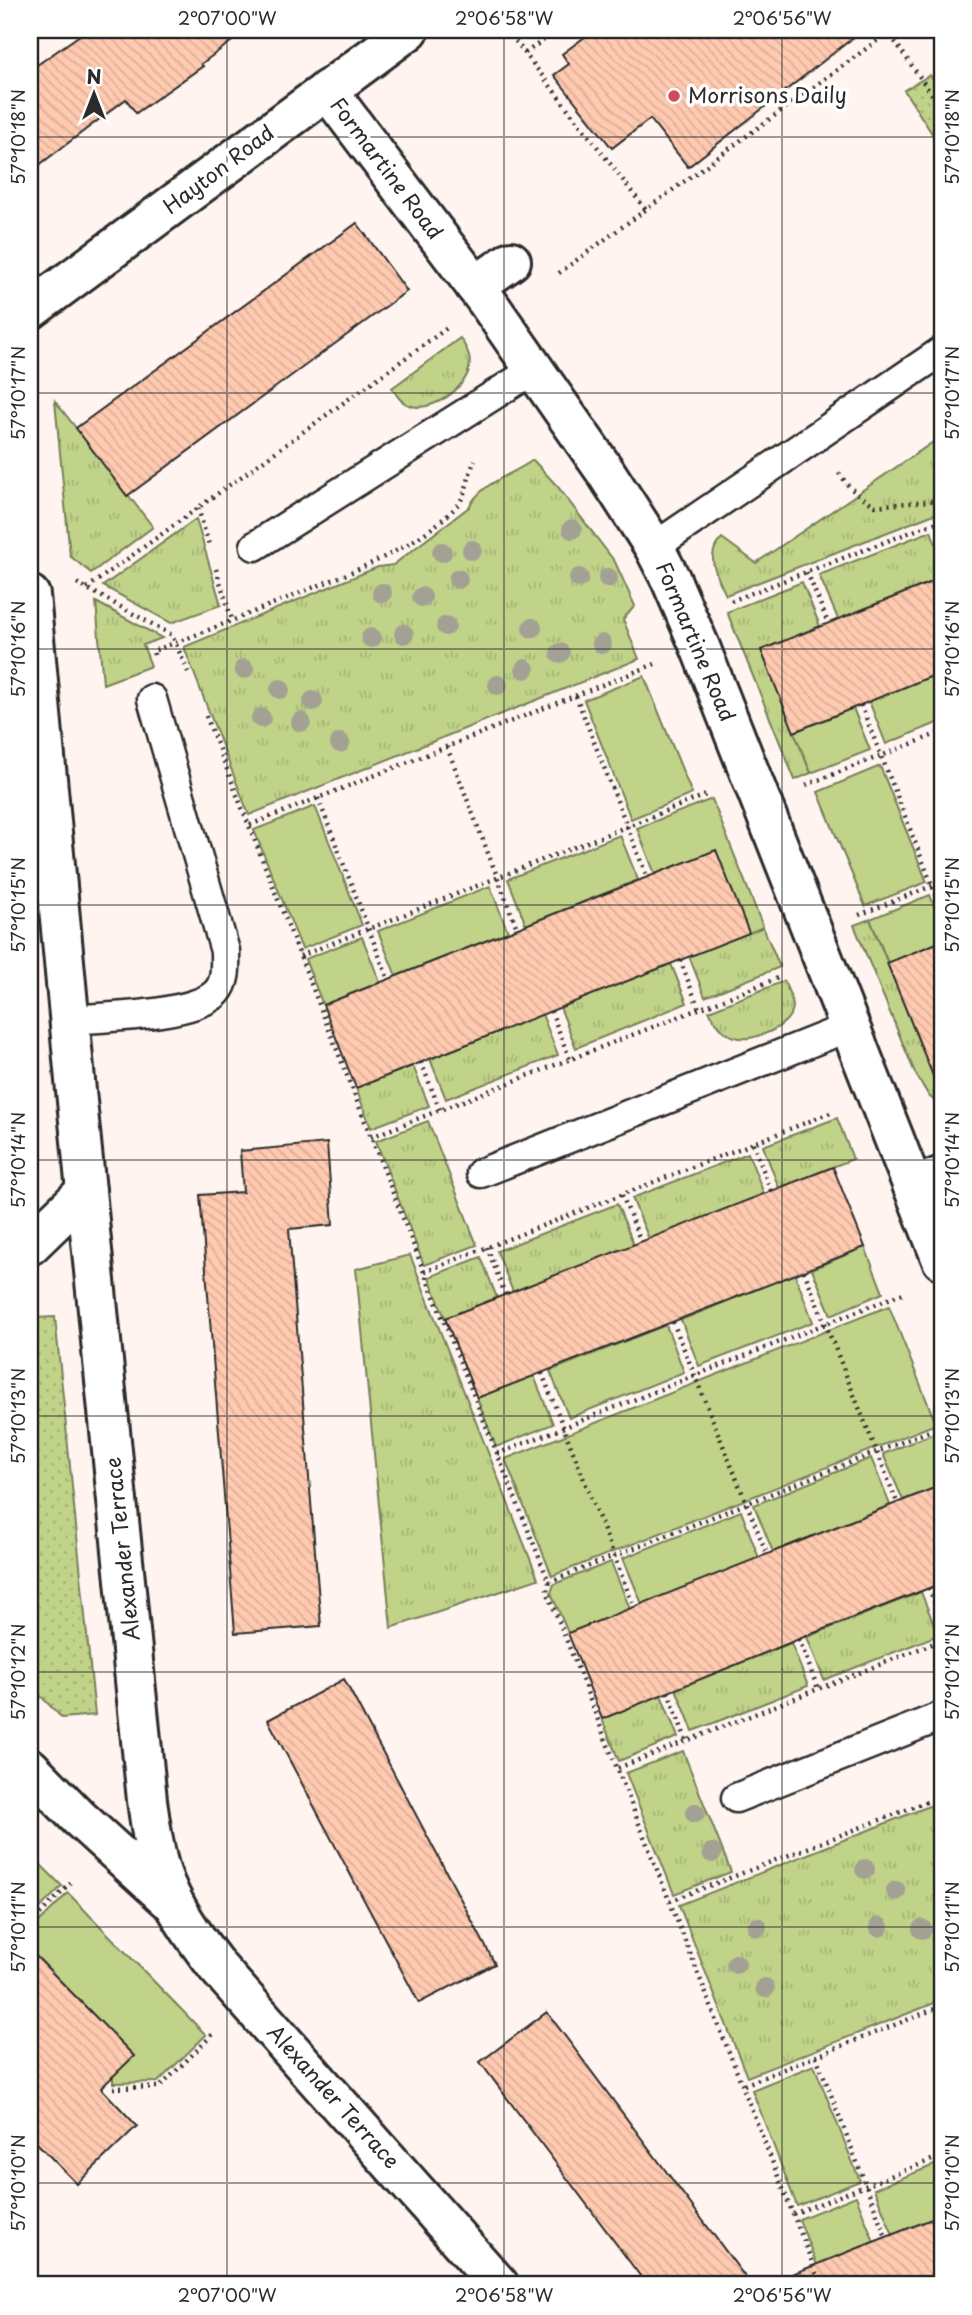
<svg xmlns="http://www.w3.org/2000/svg" width="972" height="2315" font-family="'Playpen Sans',sans-serif">
	<style>
		.grass { fill: url(#grass-tufts); stroke: #767f5a; stroke-width: 2 }
		.park { fill: url(#park-dots); stroke: #767f5a; stroke-width: 2 }
		.garden { fill: #c0d388; stroke: #767f5a; stroke-width: 2 }
		.building { fill: url(#building-back-hatch); stroke: #2b2b2b; stroke-width: 2 }
		.lines { fill: none; stroke-linecap: round; stroke-linejoin: round }
		.service-casing { stroke: #2b2b2b; stroke-width: 33 }
		.minor-casing { stroke: #2b2b2b; stroke-width: 44 }
		.tertiary-casing { stroke: #2b2b2b; stroke-width: 44 }
		.path { stroke: #2b2b2b; stroke-width: 4.5; stroke-dasharray: 2 5; stroke-linecap: butt }
		.service { stroke: #fff; stroke-width: 28 }
		.minor { stroke: #fff; stroke-width: 38 }
		.tertiary { stroke: #fff; stroke-width: 38 }
		.tree { fill: #a3a193 }
		.ticks { fill: none; stroke: #2b2b2b; stroke-width: 2; stroke-opacity: 0.45 }
		.poi-dot { fill: #d1495b; stroke: #fff; stroke-width: 2.5 }
		.labels { text-anchor: middle; stroke-width: 7; stroke-linejoin: round; paint-order: stroke }
		.poi-label { font-size: 21px; fill: #2b2b2b; stroke: #fff; text-anchor: start }
		.street-label { font-size: 21px; fill: #2b2b2b; stroke: #fff }
		.neatline { fill: none; stroke: #2b2b2b; stroke-width: 2.5 }
		.ticks-label { font-size: 18px; text-anchor: middle; fill: #2b2b2b }
	</style>
	<defs>
		<pattern id="grass-tufts" width="24" height="20" patternUnits="userSpaceOnUse" patternTransform="scale(1.75)"><rect width="24" height="20" fill="#c0d388"/><path d="M3 7l-1-3M5 7V3M7 7l1-3M15 17l-1-3M17 17v-4M19 17l1-3" fill="none" stroke="#a5b576"/></pattern>
		<pattern id="park-dots" width="8" height="8" patternUnits="userSpaceOnUse" patternTransform="scale(1.75)"><rect width="8" height="8" fill="#c0d388"/><path d="M2 2h.1M6 6h.1" fill="none" stroke="#a5b576" stroke-width="1.8" stroke-linecap="round"/></pattern>
		<pattern id="building-back-hatch" width="6" height="6" patternUnits="userSpaceOnUse" patternTransform="scale(1.75)"><rect width="6" height="6" fill="#ffcab0"/><path d="M-1 5l2 2M0 0l6 6M5-1l2 2" fill="none" stroke="#dbae98"/></pattern>
	</defs>
	<rect width="100%" height="100%" fill="#fff4ef"/>
	<filter id="ink" filterUnits="userSpaceOnUse"><feTurbulence type="fractalNoise" baseFrequency=".0143" numOctaves="2"/><feDisplacementMap in="SourceGraphic" scale="14" xChannelSelector="R" yChannelSelector="G"/><feConvolveMatrix kernelMatrix="1 2 1 2 8 2 1 2 1" color-interpolation-filters="sRGB"/></filter>
	<g filter="url(#ink)">
		<!-- grass -->
		<g class="grass">
			<path d="M460,338C466,347 472,357 469,369C464,392 422,419 402,401C398,398 395,392 392,388Z"/>
			<polygon points="55,401 153,527 91,573 70,556"/>
			<path d="M942,436V511L726,595C717,576 704,555 722,538L756,563Z"/>
			<path d="M533,460L558,487L615,562L635,606L623,619L639,659L249,815L184,647L378,567L393,565L469,507C482,482 511,476 533,460Z"/>
			<polygon points="196,519 221,605 171,623 103,586"/>
			<polygon points="931,531 942,561 942,578 838,619 819,575"/>
			<polygon points="802,582 820,626 761,650 811,773 795,780 727,612"/>
			<polygon points="96,602 162,638 143,645 151,666 103,684"/>
			<polygon points="870,919 922,1049 942,1042 942,1107 929,1096 915,1073 854,925"/>
			<polygon points="763,927 780,967 705,997 689,956"/>
			<polygon points="671,964 687,1003 576,1048 560,1007"/>
			<path d="M784,981C787,989 793,999 793,1007C791,1027 752,1043 735,1037C722,1034 715,1021 709,1011Z"/>
			<polygon points="542,1014 558,1055 446,1099 430,1059"/>
			<polygon points="413,1066 429,1106 371,1128 356,1088"/>
			<polygon points="837,1118 853,1159 779,1188 763,1146"/>
			<polygon points="428,1121 477,1245 424,1265 376,1141"/>
			<polygon points="748,1153 764,1194 649,1239 632,1198"/>
			<polygon points="617,1204 634,1245 513,1292 497,1251"/>
			<polygon points="410,1255 538,1579 391,1628 356,1269"/>
			<polygon points="481,1257 497,1298 445,1318 429,1277"/>
			<polygon points="921,1592 938,1635 824,1680 807,1637"/>
			<polygon points="791,1643 808,1686 693,1731 676,1689"/>
			<polygon points="661,1695 678,1737 619,1761 602,1719"/>
			<polygon points="683,1751 731,1872 674,1894 626,1773"/>
			<polygon points="942,1801 942,2000 747,2077 679,1905"/>
		</g>
		<!-- park -->
		<g class="park">
			<polygon points="930,75 942,92 942,149 904,90"/>
			<polygon points="55,1317 95,1715 62,1718 30,1685 30,1323 34,1318"/>
		</g>
		<!-- garden -->
		<g class="garden">
			<polygon points="942,672 942,721 886,744 869,701"/>
			<polygon points="644,676 692,794 631,819 584,700"/>
			<polygon points="853,708 870,750 811,773 794,732"/>
			<polygon points="880,766 927,882 865,906 818,792"/>
			<polygon points="712,799 763,927 749,933 716,850 655,874 637,828"/>
			<polygon points="315,806 362,925 302,949 254,830"/>
			<polygon points="620,835 638,880 526,925 508,879"/>
			<polygon points="490,886 508,932 396,976 378,931"/>
			<polygon points="930,895 942,926 942,941 888,963 870,919"/>
			<polygon points="362,937 380,982 323,1005 305,959"/>
			<polygon points="30,1064 36,1133 36,1144 30,1153"/>
			<polygon points="865,1247 883,1293 831,1315 812,1269"/>
			<polygon points="795,1274 813,1322 699,1366 681,1320"/>
			<polygon points="889,1306 936,1424 552,1576 505,1459"/>
			<polygon points="666,1325 684,1372 569,1418 550,1371"/>
			<polygon points="534,1376 553,1424 496,1447 477,1398"/>
			<polygon points="942,1430 942,1485 903,1500 883,1454"/>
			<polygon points="871,1458 890,1505 773,1552 754,1505"/>
			<polygon points="741,1511 759,1558 642,1604 623,1558"/>
			<polygon points="611,1562 630,1609 568,1633 551,1593 554,1584"/>
			<polygon points="30,1854 62,1886 30,1918"/>
			<polygon points="68,1893 206,2035 158,2082 113,2083 113,2076 75,1997 30,1950 30,1931"/>
			<polygon points="814,2065 860,2181 797,2206 752,2090"/>
			<polygon points="942,2162 942,2215 893,2235 874,2189"/>
			<polygon points="856,2196 874,2242 817,2265 799,2219"/>
		</g>
		<!-- building -->
		<g class="building">
			<polygon points="87,30 247,30 201,64 203,66 136,113 126,99 30,172 30,70"/>
			<polygon points="594,30 863,30 688,167 650,119 612,148 554,75 569,64 562,54"/>
			<polygon points="357,223 407,291 127,496 76,428"/>
			<polygon points="942,578 942,672 794,732 761,650"/>
			<polygon points="716,850 749,933 356,1088 323,1005"/>
			<polygon points="942,941 942,1093 940,1093 887,963"/>
			<polygon points="327,1143 333,1225 289,1229 321,1626 235,1633 200,1195 243,1192 240,1151"/>
			<polygon points="833,1167 865,1247 477,1398 445,1318"/>
			<polygon points="942,1485 942,1583 799,1639 602,1719 568,1633"/>
			<polygon points="344,1679 495,1964 419,2003 268,1720"/>
			<polygon points="30,1950 134,2056 101,2088 137,2126 77,2184 30,2136"/>
			<polygon points="547,2012 751,2285 647,2285 480,2062"/>
			<polygon points="942,2215 942,2285 772,2285 772,2282"/>
		</g>
		<g class="lines">
			<defs>
				<g id="service">
					<polyline points="255,546 535,369"/>
					<polyline points="654,547 942,351"/>
					<path d="M70,1020C103,1017 195,1016 217,992C227,981 225,965 225,951L152,699"/>
					<polyline points="481,1173 849,1027"/>
					<polyline points="736,1798 942,1716"/>
				</g>
				<g id="minor">
					<polyline points="327,90 486,300 605,471 654,547 671,580 700,647 942,1260"/>
					<polyline points="475,286 511,261"/>
					<path d="M30,595L76,1091L147,1800C150,1823 153,1847 160,1870C172,1907 194,1937 218,1968L499,2285"/>
					<polyline points="913,1187 942,1176"/>
					<polyline points="30,1245 86,1191"/>
					<polyline points="30,1768 79,1818 168,1899"/>
				</g>
				<polyline id="tertiary" points="30,310 409,30"/>
			</defs>
			<!-- service casing -->
			<use href="#service" class="service-casing"/>
			<!-- minor casing -->
			<use href="#minor" class="minor-casing"/>
			<!-- tertiary casing -->
			<use href="#tertiary" class="tertiary-casing"/>
			<!-- path -->
			<g class="path">
				<polyline points="507,30 646,210"/>
				<polyline points="887,30 942,109"/>
				<polyline points="525,53 558,30"/>
				<polyline points="559,273 889,32"/>
				<polyline points="839,473 850,488 875,506 942,500"/>
				<polyline points="198,508 210,548"/>
				<polyline points="216,569 232,620"/>
				<polyline points="807,572 828,623"/>
				<polyline points="77,583 172,635 188,672"/>
				<polyline points="87,588 447,328"/>
				<polyline points="731,601 942,520"/>
				<path d="M154,655L153,651C200,634 246,615 292,596C349,573 411,552 455,508C468,495 467,476 475,460"/>
				<polyline points="576,696 647,877"/>
				<polyline points="861,705 942,910"/>
				<polyline points="206,716 424,1272 549,1582 547,1591 821,2285"/>
				<polyline points="447,747 517,928"/>
				<polyline points="806,785 942,732"/>
				<polyline points="318,798 388,979"/>
				<polyline points="250,825 655,664"/>
				<polyline points="859,915 942,882"/>
				<polyline points="300,956 706,795"/>
				<polyline points="680,960 699,1009"/>
				<polyline points="551,1011 570,1060"/>
				<polyline points="421,1062 440,1110"/>
				<polyline points="371,1137 778,978"/>
				<polyline points="753,1143 771,1191"/>
				<polyline points="622,1195 641,1242"/>
				<polyline points="487,1247 505,1294"/>
				<polyline points="804,1271 897,1502"/>
				<polyline points="424,1272 833,1112"/>
				<polyline points="673,1322 767,1554"/>
				<polyline points="542,1373 634,1607"/>
				<polyline points="497,1454 906,1292"/>
				<polyline points="549,1582 942,1426"/>
				<polyline points="929,1588 942,1623"/>
				<polyline points="799,1639 818,1689"/>
				<polyline points="668,1692 687,1742"/>
				<polyline points="618,1768 942,1640"/>
				<polyline points="670,1901 942,1796"/>
				<polyline points="30,1924 74,1880"/>
				<polyline points="816,2056 886,2237"/>
				<polyline points="744,2085 942,2006"/>
				<polyline points="113,2088 160,2087 213,2034"/>
				<polyline points="793,2214 942,2156"/>
			</g>
			<!-- service -->
			<use href="#service" class="service"/>
			<!-- minor -->
			<use href="#minor" class="minor"/>
			<!-- tertiary -->
			<use href="#tertiary" class="tertiary"/>
		</g>
		<!-- trees -->
		<g class="tree">
			<circle cx="572" cy="529" r="10"/>
			<circle cx="472" cy="550" r="10"/>
			<circle cx="442" cy="552" r="10"/>
			<circle cx="579" cy="578" r="10"/>
			<circle cx="608" cy="578" r="10"/>
			<circle cx="458" cy="579" r="10"/>
			<circle cx="382" cy="593" r="10"/>
			<circle cx="422" cy="597" r="10"/>
			<circle cx="446" cy="626" r="10"/>
			<circle cx="532" cy="628" r="10"/>
			<circle cx="404" cy="634" r="10"/>
			<circle cx="371" cy="638" r="10"/>
			<circle cx="602" cy="644" r="10"/>
			<circle cx="560" cy="653" r="10"/>
			<circle cx="244" cy="669" r="10"/>
			<circle cx="525" cy="669" r="10"/>
			<circle cx="498" cy="685" r="10"/>
			<circle cx="280" cy="689" r="10"/>
			<circle cx="313" cy="701" r="10"/>
			<circle cx="261" cy="718" r="10"/>
			<circle cx="301" cy="722" r="10"/>
			<circle cx="340" cy="743" r="10"/>
			<circle cx="695" cy="1813" r="10"/>
			<circle cx="712" cy="1853" r="10"/>
			<circle cx="865" cy="1869" r="10"/>
			<circle cx="896" cy="1891" r="10"/>
			<circle cx="757" cy="1927" r="10"/>
			<circle cx="879" cy="1927" r="10"/>
			<circle cx="922" cy="1929" r="10"/>
			<circle cx="736" cy="1964" r="10"/>
			<circle cx="765" cy="1988" r="10"/>
		</g>
	</g>
	<!-- ticks -->
	<path class="ticks" d="M227,30V2285M504,30V2285M782,30V2285M30,137H942M30,393H942M30,649H942M30,905H942M30,1160H942M30,1416H942M30,1672H942M30,1927H942M30,2183H942"/>
	<!-- markers -->
	<circle class="poi-dot" cx="674" cy="96" r="7"/>
	<g class="labels">
		<!-- poi labels -->
		<g class="poi-label">
			<text x="688" y="103">Morrisons Daily</text>
		</g>
		<!-- street labels -->
		<g class="street-label">
			<text transform="translate(386 169) rotate(53)" y="7">Formartine Road</text>
			<text transform="translate(219 170) rotate(-37)" y="7">Hayton Road</text>
			<text transform="translate(695 642) rotate(67)" y="7">Formartine Road</text>
			<text transform="translate(123 1549) rotate(-96)" y="7">Alexander Terrace</text>
			<text transform="translate(333 2097) rotate(48)" y="7">Alexander Terrace</text>
		</g>
	</g>
	<!-- margin -->
	<rect width="972" height="2315" fill="none" stroke="#fff" stroke-width="77"/>
	<!-- north arrow -->
	<g transform="translate(94 94)" stroke="#ffffff" stroke-width="5" paint-order="stroke">
	<path d="M0-5L12 26L0 18L-12 26Z" fill="#2b2b2b"/>
	<text y="-10" font-size="19" font-weight="bold" text-anchor="middle" fill="#2b2b2b">N</text>
	</g>
	<rect x="38" y="38" width="896" height="2238" class="neatline"/>
	<g class="ticks-label">
		<text x="227" y="25">2°07'00"W</text>
		<text x="504" y="25">2°06'58"W</text>
		<text x="782" y="25">2°06'56"W</text>
		<text transform="translate(19 137) rotate(-90)" y="6">57°10'18"N</text>
		<text transform="translate(953 137) rotate(-90)" y="6">57°10'18"N</text>
		<text transform="translate(19 393) rotate(-90)" y="6">57°10'17"N</text>
		<text transform="translate(953 393) rotate(-90)" y="6">57°10'17"N</text>
		<text transform="translate(19 649) rotate(-90)" y="6">57°10'16"N</text>
		<text transform="translate(953 649) rotate(-90)" y="6">57°10'16"N</text>
		<text transform="translate(19 905) rotate(-90)" y="6">57°10'15"N</text>
		<text transform="translate(953 905) rotate(-90)" y="6">57°10'15"N</text>
		<text transform="translate(19 1160) rotate(-90)" y="6">57°10'14"N</text>
		<text transform="translate(953 1160) rotate(-90)" y="6">57°10'14"N</text>
		<text transform="translate(19 1416) rotate(-90)" y="6">57°10'13"N</text>
		<text transform="translate(953 1416) rotate(-90)" y="6">57°10'13"N</text>
		<text transform="translate(19 1672) rotate(-90)" y="6">57°10'12"N</text>
		<text transform="translate(953 1672) rotate(-90)" y="6">57°10'12"N</text>
		<text transform="translate(19 1927) rotate(-90)" y="6">57°10'11"N</text>
		<text transform="translate(953 1927) rotate(-90)" y="6">57°10'11"N</text>
		<text transform="translate(19 2183) rotate(-90)" y="6">57°10'10"N</text>
		<text transform="translate(953 2183) rotate(-90)" y="6">57°10'10"N</text>
		<text x="227" y="2302">2°07'00"W</text>
		<text x="504" y="2302">2°06'58"W</text>
		<text x="782" y="2302">2°06'56"W</text>
	</g>
</svg>
